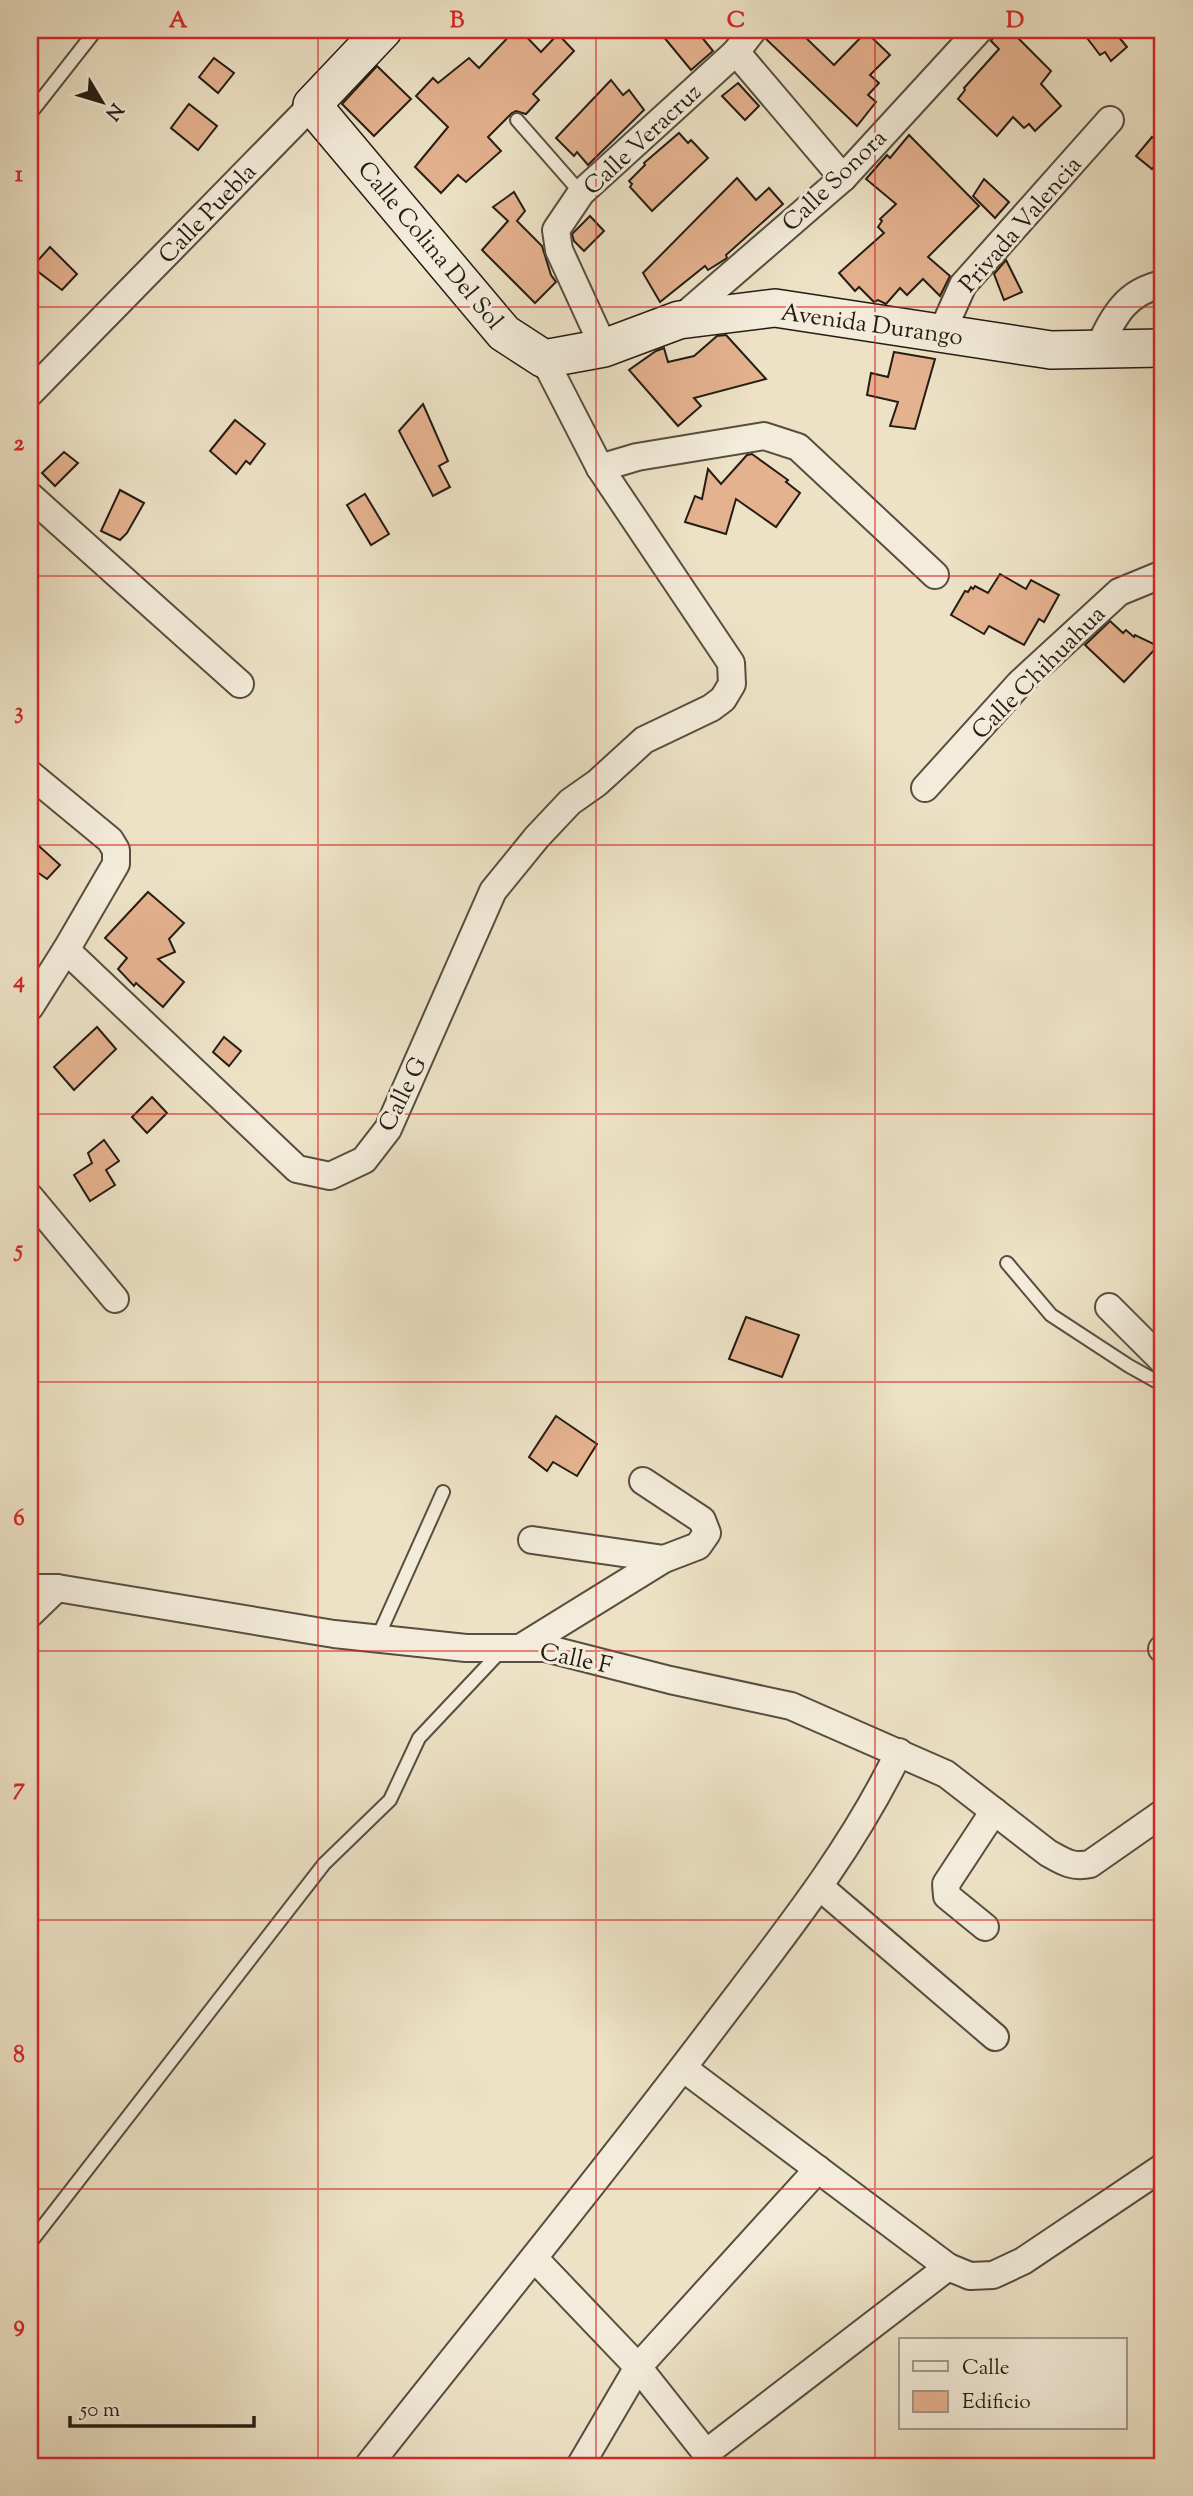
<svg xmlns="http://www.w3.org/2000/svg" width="1193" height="2496" font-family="'Sorts Mill Goudy',serif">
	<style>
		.building { fill: #e5b28f; stroke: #251c13; stroke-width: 2 }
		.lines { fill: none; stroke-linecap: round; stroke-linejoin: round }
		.service-casing { stroke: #574e40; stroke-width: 16 }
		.minor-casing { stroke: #574e40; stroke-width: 30 }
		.secondary-casing { stroke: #251c13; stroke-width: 40 }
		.service { stroke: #f3ecda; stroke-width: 12 }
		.minor { stroke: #f3ecda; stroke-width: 26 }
		.secondary { stroke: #f3ecda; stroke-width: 37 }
		.grid { fill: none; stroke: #d62828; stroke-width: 2; stroke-opacity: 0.55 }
		.labels { text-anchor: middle; stroke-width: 6; stroke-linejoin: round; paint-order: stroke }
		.street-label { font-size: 24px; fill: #251c13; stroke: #f3ecda }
		.neatline { fill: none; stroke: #d62828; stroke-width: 2.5 }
		.grid-label { font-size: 23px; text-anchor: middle; font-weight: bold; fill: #d62828 }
	</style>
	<rect width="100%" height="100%" fill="#ede2c6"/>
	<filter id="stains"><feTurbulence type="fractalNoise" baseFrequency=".00286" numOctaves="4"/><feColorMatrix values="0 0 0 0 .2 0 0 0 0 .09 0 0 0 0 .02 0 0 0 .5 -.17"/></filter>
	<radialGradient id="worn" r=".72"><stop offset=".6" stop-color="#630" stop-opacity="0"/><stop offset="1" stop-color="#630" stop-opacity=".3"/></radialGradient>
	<!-- building -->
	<g class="building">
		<polygon points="515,30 520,30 541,52 558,34 574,51 533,94 539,100 526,114 516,111 512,113 488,137 501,151 466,182 458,175 441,193 415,167 448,127 416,96 433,78 438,83 469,58 479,68"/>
		<polygon points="658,30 696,30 713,51 691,70"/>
		<polygon points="768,30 813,30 806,38 834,65 866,32 890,55 870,75 879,83 868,95 876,102 857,126 766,39"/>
		<polygon points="998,30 1010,30 1051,71 1041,84 1061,106 1035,131 1029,124 1024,128 1013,117 997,136 958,99 965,90 964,88 999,49 991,41"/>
		<polygon points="1097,30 1113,30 1127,47 1111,61 1105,52 1100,55 1087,38"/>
		<polygon points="214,58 234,73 218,93 199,77"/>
		<polygon points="377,66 411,99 374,136 342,104"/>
		<polygon points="611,80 623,95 629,90 644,110 588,165 577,152 574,156 556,138"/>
		<polygon points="738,83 759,106 745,120 722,96"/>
		<polygon points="189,104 217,126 198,150 171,128"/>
		<polygon points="679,133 688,143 691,140 708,158 652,211 630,187 632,184 629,181 645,165 644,163"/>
		<polygon points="909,135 979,206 928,257 950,276 940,296 923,279 907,295 900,288 886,304 878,300 874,302 859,287 855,291 839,273 884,233 878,227 882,221 880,219 896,204 866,179 887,155 890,158"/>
		<polygon points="1152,137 1163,146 1163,155 1152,169 1136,156"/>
		<polygon points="737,178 756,200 769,188 783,204 726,255 727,258 708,270 705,266 660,302 643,273"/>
		<polygon points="984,179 1009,202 995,218 973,196"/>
		<polygon points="514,192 525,211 517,221 542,246 551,275 556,282 535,303 482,250 508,221 493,207"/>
		<polygon points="590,216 604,231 584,251 574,241 572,234"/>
		<polygon points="50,247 77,274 62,290 32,267"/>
		<polygon points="1006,260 1022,292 1004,300 994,274"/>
		<polygon points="726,335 766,379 694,398 701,406 678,426 629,370 656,351 664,348 668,362 694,356 717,336"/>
		<polygon points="894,352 935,359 915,429 890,426 898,402 867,395 871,373 888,377"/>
		<polygon points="423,404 448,461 439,466 450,487 433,496 399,431"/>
		<polygon points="235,420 265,444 250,464 246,461 236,474 210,451"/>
		<polygon points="64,452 78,463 55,486 42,473"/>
		<polygon points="752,454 788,480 786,482 800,493 776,527 736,499 726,534 685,522 695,496 702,499 708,469 721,484 747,455"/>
		<polygon points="120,490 144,503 127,533 120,540 101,531"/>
		<polygon points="365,494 389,534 371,545 347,505"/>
		<polygon points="1000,574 1026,589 1031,580 1059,595 1044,622 1039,619 1024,645 989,626 984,634 951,615 965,591 968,592 971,587 973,589 975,586 988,593"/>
		<polygon points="1110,621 1123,633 1126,630 1134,637 1135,635 1158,646 1124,682 1085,645"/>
		<polygon points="30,838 60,865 47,879 30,867"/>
		<polygon points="148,892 184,923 169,939 175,952 158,959 184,982 163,1007 136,983 134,986 118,969 127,958 105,938"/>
		<polygon points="97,1027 116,1049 74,1090 54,1067"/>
		<polygon points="224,1037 241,1051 229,1066 213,1052"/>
		<polygon points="152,1097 167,1113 147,1133 132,1117"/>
		<polygon points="104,1140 119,1161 106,1170 115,1185 90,1201 74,1175 92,1163 88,1153"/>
		<polygon points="746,1317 799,1335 782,1377 729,1359"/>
		<polygon points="556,1416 597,1444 577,1476 553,1462 547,1471 529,1457"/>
	</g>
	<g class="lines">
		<defs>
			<g id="service">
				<polyline points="30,114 96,30"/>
				<polyline points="517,120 581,193"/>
				<polyline points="1007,1263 1051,1315 1129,1366 1163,1385"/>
				<polyline points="377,1639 443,1492"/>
				<polyline points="30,2243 324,1864 390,1800 419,1738 501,1651"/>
			</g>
			<g id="minor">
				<polyline points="736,52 843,178"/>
				<polyline points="679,320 843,178 979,30"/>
				<polyline points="941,334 963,285 1110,120"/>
				<polyline points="604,348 559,250 556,230 581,193 736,52 753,30"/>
				<path d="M1098,349C1114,316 1125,292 1163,284"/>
				<polyline points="30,393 312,105"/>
				<polyline points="600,468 637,457 764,436 798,447 935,575"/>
				<polyline points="30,496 240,684"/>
				<polyline points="30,774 110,840 116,850 116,864 66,950 30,1007"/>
				<polyline points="925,788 1020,683 1119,592 1163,574"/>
				<polyline points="66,950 297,1169 330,1176 364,1160 388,1129 493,891 537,837 570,802 597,783 644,740 711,708 723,699 732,684 731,663 600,468 544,359"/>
				<polyline points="30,1197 115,1299"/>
				<polyline points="1109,1307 1163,1361"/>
				<polyline points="532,1540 664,1559"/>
				<path d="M30,1588H57L334,1634L466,1648H545L670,1680L791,1706L946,1774L1048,1853C1062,1861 1072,1868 1090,1864L1163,1813"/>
				<polyline points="30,1614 57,1588"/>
				<polyline points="520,1648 664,1559 698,1546 707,1533 702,1520 643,1481"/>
				<polyline points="1162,1649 1163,1649"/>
				<polyline points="820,1887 995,2037"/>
				<polyline points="985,1927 947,1896 946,1884 994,1811"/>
				<polyline points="683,2068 948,2267"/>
				<polyline points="534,2258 638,2367 706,2453 948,2267 970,2276 993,2275 1023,2261 1163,2167"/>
				<path d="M368,2466C484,2319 603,2174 716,2024C782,1937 851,1852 899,1752"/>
				<polyline points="580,2466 638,2367 818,2169"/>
			</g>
			<polyline id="secondary" points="383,30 312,105 504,333 544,359 604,348 679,320 775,308 1051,350 1163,348"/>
		</defs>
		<!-- service casing -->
		<use href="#service" class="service-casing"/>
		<!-- minor casing -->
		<use href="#minor" class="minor-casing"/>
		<!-- secondary casing -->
		<use href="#secondary" class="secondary-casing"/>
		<!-- service -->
		<use href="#service" class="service"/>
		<!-- minor -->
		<use href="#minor" class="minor"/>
		<!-- secondary -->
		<use href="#secondary" class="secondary"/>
	</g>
	<!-- grid -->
	<path class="grid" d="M318,30V2466M596,30V2466M875,30V2466M30,307H1163M30,576H1163M30,845H1163M30,1114H1163M30,1382H1163M30,1651H1163M30,1920H1163M30,2189H1163"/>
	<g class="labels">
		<!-- street labels -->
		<g class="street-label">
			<text transform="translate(642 139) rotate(-43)" y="8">Calle Veracruz</text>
			<text transform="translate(834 180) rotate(-44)" y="8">Calle Sonora</text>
			<text transform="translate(207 213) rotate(-46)" y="8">Calle Puebla</text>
			<text transform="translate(1020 224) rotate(-49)" y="8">Privada Valencia</text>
			<text transform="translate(431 245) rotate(50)" y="8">Calle Colina Del Sol</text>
			<text transform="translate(872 324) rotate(8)" y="8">Avenida Durango</text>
			<text transform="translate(1038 672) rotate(-45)" y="8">Calle Chihuahua</text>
			<text transform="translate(402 1094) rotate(-64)" y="8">Calle G</text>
			<text transform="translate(576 1658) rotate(12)" y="8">Calle F</text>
		</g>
	</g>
	<!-- margin -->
	<rect width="1193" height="2496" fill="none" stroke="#ede2c6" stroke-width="77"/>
	<!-- legend -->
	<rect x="899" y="2338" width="228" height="91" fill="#f3ecda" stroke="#a1998a" stroke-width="2"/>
	<rect x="913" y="2361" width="35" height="10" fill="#f3ecda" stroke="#a1998a" stroke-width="2"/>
	<text x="962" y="2374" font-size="21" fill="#251c13">Calle</text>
	<rect x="913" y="2391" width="35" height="21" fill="#e5b28f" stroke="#a1998a" stroke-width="2"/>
	<text x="962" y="2408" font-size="21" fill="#251c13">Edificio</text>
	<!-- north arrow -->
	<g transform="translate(102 102) rotate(128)" stroke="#f3ecda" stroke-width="5" paint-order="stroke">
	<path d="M0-5L12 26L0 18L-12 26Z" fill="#251c13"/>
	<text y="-10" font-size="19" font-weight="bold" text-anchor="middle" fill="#251c13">N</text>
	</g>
	<!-- scale -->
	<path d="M70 2416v10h184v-10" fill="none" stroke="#251c13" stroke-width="3.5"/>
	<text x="80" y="2416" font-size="21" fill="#251c13" stroke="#f3ecda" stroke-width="5" paint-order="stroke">50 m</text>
	<rect x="38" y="38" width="1116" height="2420" class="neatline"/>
	<g class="grid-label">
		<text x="178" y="27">A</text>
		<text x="457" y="27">B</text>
		<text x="736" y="27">C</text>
		<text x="1015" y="27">D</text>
		<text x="19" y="181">1</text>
		<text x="19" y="450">2</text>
		<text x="19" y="718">3</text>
		<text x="19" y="987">4</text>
		<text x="19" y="1256">5</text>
		<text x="19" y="1525">6</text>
		<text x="19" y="1794">7</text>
		<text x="19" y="2062">8</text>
		<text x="19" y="2331">9</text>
	</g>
	<rect width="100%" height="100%" filter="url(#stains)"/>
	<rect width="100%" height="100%" fill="url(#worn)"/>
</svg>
